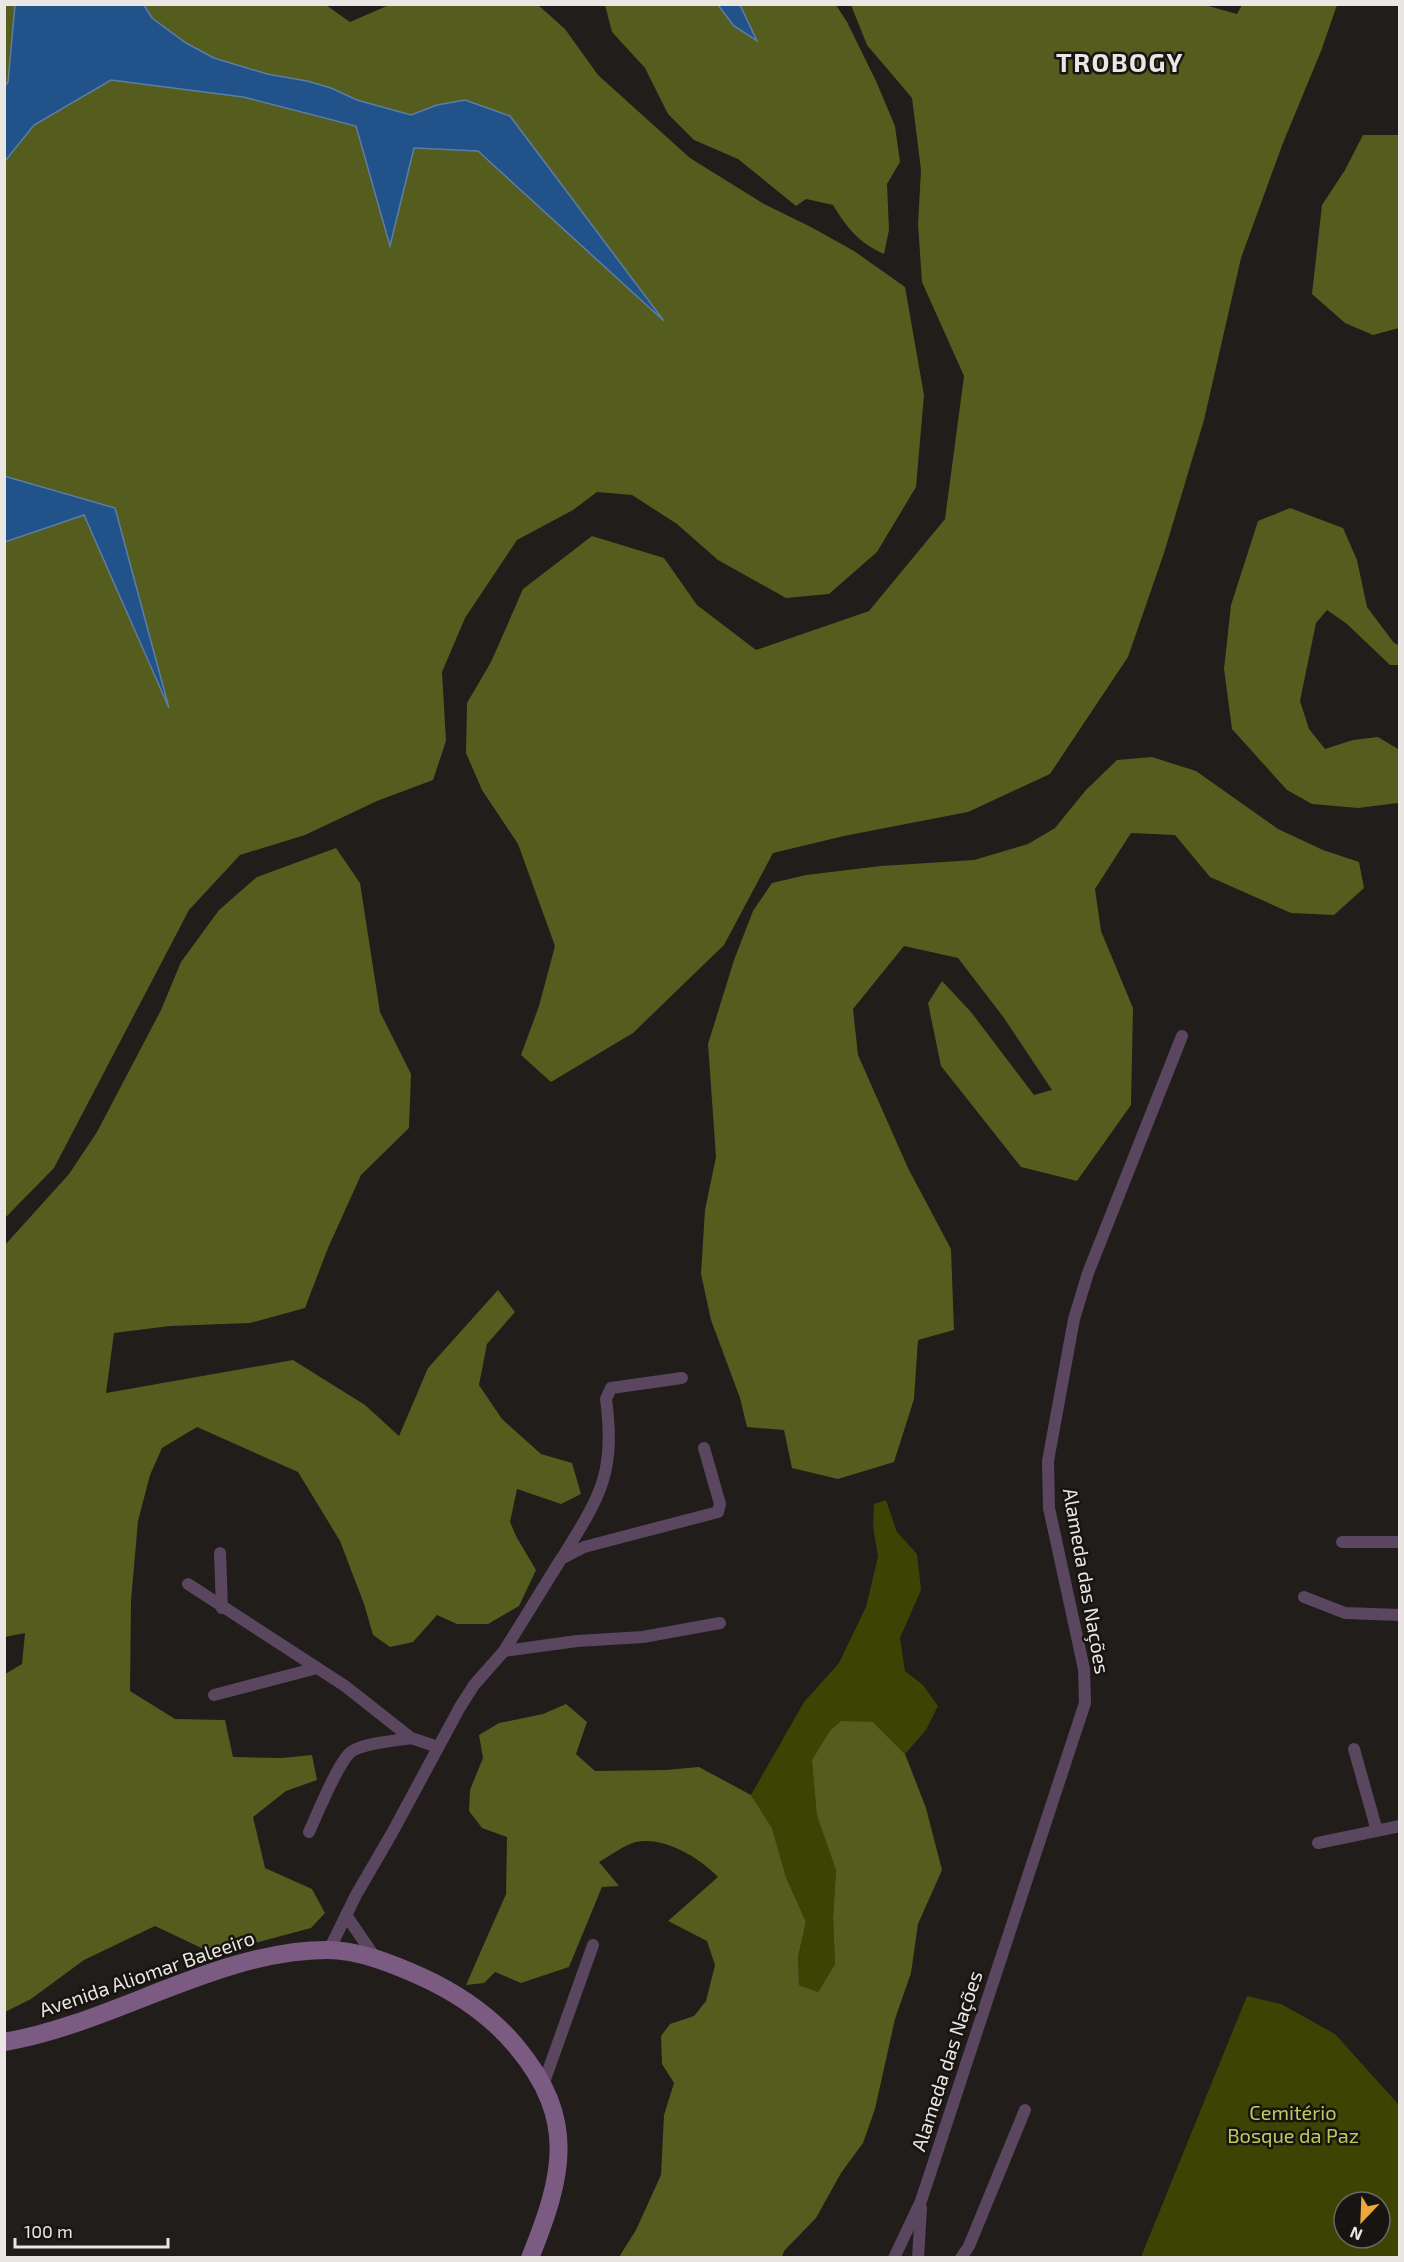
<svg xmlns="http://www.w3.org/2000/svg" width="1404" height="2262" font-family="'Exo 2',sans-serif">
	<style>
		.green { fill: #3d4403; fill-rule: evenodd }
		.forest { fill: #545c1e }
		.water { fill: #215289; stroke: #5d7ea4; stroke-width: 1.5 }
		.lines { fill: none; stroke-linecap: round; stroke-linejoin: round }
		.street { stroke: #5a465e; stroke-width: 12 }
		.secondary { stroke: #7c5b83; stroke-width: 18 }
		.labels { text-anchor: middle; stroke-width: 5; stroke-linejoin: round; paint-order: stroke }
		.street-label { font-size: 20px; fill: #e9e6e4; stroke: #171411 }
		.park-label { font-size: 20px; fill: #bdcb5e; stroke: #171411 }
		.district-label { font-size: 26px; font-weight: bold; letter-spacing: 1.5px; fill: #e9e6e4; stroke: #171411 }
	</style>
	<rect width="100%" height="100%" fill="#201d1a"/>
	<!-- green -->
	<g class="green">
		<polygon points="886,1500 897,1532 917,1554 921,1590 900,1638 905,1671 923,1685 938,1706 926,1730 905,1754 873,1722 817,1816 836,1869 833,1918 835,1964 818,1992 799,1985 798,1957 806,1922 786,1877 772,1828 751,1795 804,1702 839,1663 866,1607 878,1557 873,1526 874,1504"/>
		<path d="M1247,1996L1281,2004L1335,2034L1399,2105V2257H1141ZM1344,2202H1380V2238H1344Z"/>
	</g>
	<!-- forest -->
	<g class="forest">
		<polygon points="5,5 15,5 8,83 5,86"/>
		<polygon points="144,5 326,5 350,22 389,5 538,5 565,29 598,75 690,158 764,204 811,227 854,251 905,287 924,395 916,487 877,552 829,594 786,598 718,560 677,524 632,495 597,492 573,510 517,540 465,618 442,672 446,741 433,780 377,801 305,835 240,855 189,910 54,1168 5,1218 5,542 84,515 166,702 115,508 5,476 5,161 34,125 111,80 243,97 356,126 390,245 414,148 478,151 661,317 510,116 437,105 411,115 357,100 331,88 307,81 267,74 214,58 186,43 152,18"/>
		<path d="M605,5H718L734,26L756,41L740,5H836L847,22L876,81L895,126L900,162L887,184L889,230L884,254C859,243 847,228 833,205L806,199L796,206L738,159L694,140L668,114L645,68L612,32Z"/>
		<polygon points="1205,5 1237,14 1242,5 1337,5 1321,51 1283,143 1241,258 1204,420 1164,553 1128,657 1050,774 968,812 844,836 773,853 724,945 633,1033 551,1082 521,1055 539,1006 555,946 518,844 482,790 466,753 467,703 491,662 523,589 592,536 664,558 697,605 756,650 869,611 945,519 964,376 922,282 918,224 921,170 912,98 867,45 851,5"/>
		<polygon points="1363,135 1399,135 1399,328 1373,335 1345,323 1312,294 1322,205 1345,170"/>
		<polygon points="1290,508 1343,528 1357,560 1367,607 1394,643 1399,645 1399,665 1390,665 1347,624 1327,610 1316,623 1300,701 1309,729 1325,749 1353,740 1378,737 1398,749 1400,801 1398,803 1358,808 1312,804 1287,790 1232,729 1224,669 1231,605 1258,521"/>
		<polygon points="1152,757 1196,771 1278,829 1323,850 1359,862 1364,888 1334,915 1291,913 1210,877 1175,835 1131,833 1095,889 1101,931 1133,1008 1131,1105 1077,1181 1021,1167 941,1066 928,1003 942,981 971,1012 1034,1095 1052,1090 1004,1018 958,958 904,946 853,1009 858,1055 908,1168 951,1249 954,1330 918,1340 914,1399 894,1462 838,1479 792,1468 784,1430 747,1427 740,1398 711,1320 701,1274 705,1210 716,1157 708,1044 734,960 753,911 772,883 806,875 881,866 974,860 1028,844 1055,828 1086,790 1117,760"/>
		<polygon points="336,848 360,883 380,1012 411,1074 409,1128 361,1175 328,1248 305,1308 250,1323 170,1326 114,1333 106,1393 293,1360 365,1405 399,1436 428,1368 498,1290 515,1312 487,1344 479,1385 502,1419 541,1454 572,1463 581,1494 561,1504 517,1489 510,1522 517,1538 536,1570 519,1606 488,1624 457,1624 437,1615 413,1642 390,1647 373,1635 364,1604 340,1541 298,1472 197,1427 162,1448 150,1475 138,1521 131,1601 130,1691 175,1719 225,1720 233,1757 282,1758 312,1755 317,1780 286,1791 253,1817 265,1868 312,1889 325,1913 311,1928 214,1954 155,1926 84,1960 31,1999 5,2012 5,1674 22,1664 25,1633 5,1637 5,1245 69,1174 97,1132 161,1010 181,962 219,910 257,877"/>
		<path d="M566,1704L587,1722L576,1754L595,1771L666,1770L699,1767L751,1795L772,1828L786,1877L806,1922L798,1957L799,1985L818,1992L835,1964L833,1918L836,1870L817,1816L812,1760L830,1731L841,1721L873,1722L905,1754L926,1808L942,1870L918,1924L911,1973L895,2019L875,2109L863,2143L841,2173L816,2218L784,2251L782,2257H619L636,2230L661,2175L664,2115L674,2083L662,2064L661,2036L670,2024L694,2016L706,2001L715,1965L707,1941L668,1921L718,1877C700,1858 664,1836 636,1842C624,1845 610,1856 599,1862L619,1886L602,1887L569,1967L521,1983L495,1972L484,1983L466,1985L506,1894L507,1837L482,1828L469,1811L470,1790L483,1758L479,1735L499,1723L543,1714Z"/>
	</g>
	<!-- water -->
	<g class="water">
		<polygon points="15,5 144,5 152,18 186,43 214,58 267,74 307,81 331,88 357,100 411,115 437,105 465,100 510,116 664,321 478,151 414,148 390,246 356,126 243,97 111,80 34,125 5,161 5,86 8,82"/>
		<polygon points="718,5 740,5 757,41 734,26"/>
		<polygon points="4,476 115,508 169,708 84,515 5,542"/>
	</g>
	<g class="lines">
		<!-- street -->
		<g class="street">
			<polyline points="1342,1542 1400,1542"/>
			<polyline points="220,1553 222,1608"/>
			<path d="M562,1558C600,1496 616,1474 606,1399L611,1388L682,1378"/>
			<polyline points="188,1584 345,1686 411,1738 438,1747"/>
			<polyline points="1304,1597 1345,1613 1400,1615"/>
			<polyline points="504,1651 577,1641 643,1637 720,1623"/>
			<polyline points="214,1695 317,1668"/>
			<polyline points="1354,1749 1377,1831"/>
			<path d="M309,1832C317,1815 338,1762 351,1752C363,1743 395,1741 411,1738"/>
			<polyline points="1318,1843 1400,1826"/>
			<polyline points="346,1915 376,1959"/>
			<polyline points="327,1950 333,1942 356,1895 392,1833 460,1707 474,1685 504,1651 561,1559 584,1547 718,1512 720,1504 704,1448"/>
			<polyline points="543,2085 593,1945"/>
			<polyline points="894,2258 921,2201 1085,1703 1084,1669 1049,1508 1048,1461 1074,1319 1088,1273 1182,1036"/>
			<polyline points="918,2258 921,2208"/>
			<polyline points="961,2258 969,2246 1025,2110"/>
		</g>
		<!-- secondary -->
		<path class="secondary" d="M4,2042C112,2024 218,1950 327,1950C359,1950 393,1964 422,1977C459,1994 490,2015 516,2046C578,2120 563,2176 530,2258"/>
	</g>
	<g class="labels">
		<!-- street labels -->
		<g class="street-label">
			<text transform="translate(1086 1581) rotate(80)" y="7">Alameda das Nações</text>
			<text transform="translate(147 1974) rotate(-19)" y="7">Avenida Aliomar Baleeiro</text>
			<text transform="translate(947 2061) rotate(-72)" y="7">Alameda das Nações</text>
		</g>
		<!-- park labels -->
		<g class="park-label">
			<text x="1293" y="2120">Cemitério<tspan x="1293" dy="23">Bosque da Paz</tspan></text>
		</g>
		<!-- district labels -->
		<g class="district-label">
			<text x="1120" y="72">TROBOGY</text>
		</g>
	</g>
	<!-- border -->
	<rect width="1404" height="2262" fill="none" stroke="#e9e6e4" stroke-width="12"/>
	<!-- north arrow -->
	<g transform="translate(1362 2220) rotate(203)"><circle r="28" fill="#171411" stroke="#6b6865" stroke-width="1.5"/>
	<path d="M0-4.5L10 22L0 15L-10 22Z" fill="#eca93a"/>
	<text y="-9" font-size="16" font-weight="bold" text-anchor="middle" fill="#e9e6e4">N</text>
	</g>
	<!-- scale -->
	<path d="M15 2238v9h153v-9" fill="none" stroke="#e9e6e4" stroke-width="3"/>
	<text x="24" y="2238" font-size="18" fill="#e9e6e4" stroke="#171411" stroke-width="4.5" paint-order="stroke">100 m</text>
</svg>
